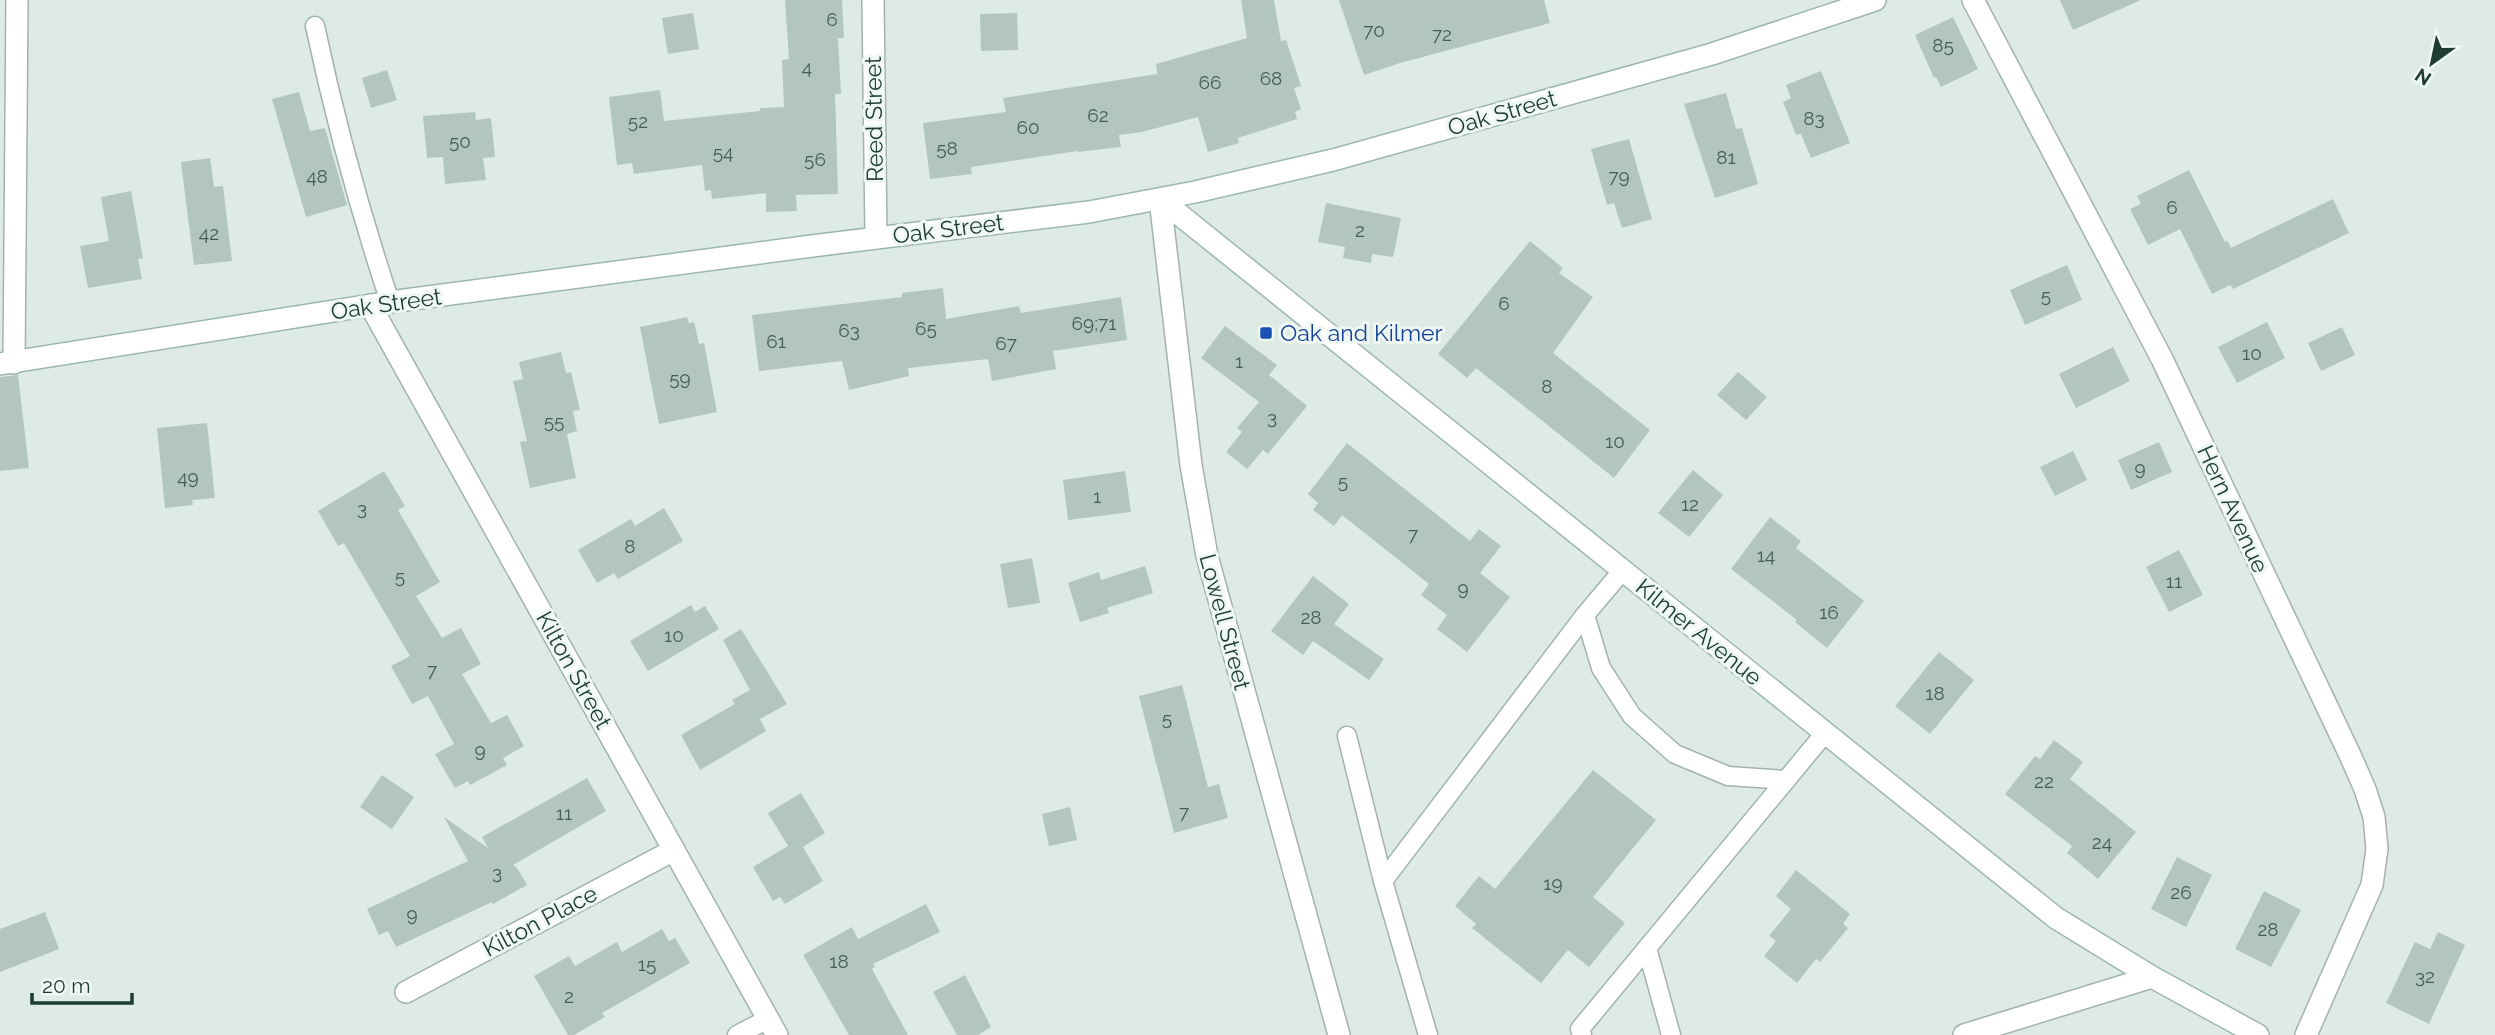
<svg xmlns="http://www.w3.org/2000/svg" width="2495" height="1035" font-family="Raleway,sans-serif">
	<style>
		.building { fill: #b3c6be }
		.lines { fill: none; stroke-linecap: round; stroke-linejoin: round }
		.lane-casing { stroke: #a1b3ac; stroke-width: 21 }
		.street-casing { stroke: #a1b3ac; stroke-width: 24 }
		.secondary-casing { stroke: #9cb7ae; stroke-width: 24 }
		.lane { stroke: #fff; stroke-width: 18 }
		.street { stroke: #fff; stroke-width: 21 }
		.secondary { stroke: #fff; stroke-width: 21 }
		.transit-dot { fill: #1a4fb4; stroke: #eff7f3; stroke-width: 2.5 }
		.labels { text-anchor: middle; stroke-width: 6; stroke-linejoin: round; paint-order: stroke }
		.number-label { font-size: 19px; fill: #435e56 }
		.street-label { font-size: 23px; fill: #1e3c34; stroke: #eff7f3 }
		.transit-label { font-size: 23px; fill: #164399; stroke: #eff7f3; text-anchor: start }
	</style>
	<rect width="100%" height="100%" fill="#deebe5"/>
	<!-- building -->
	<g class="building">
		<polygon points="785,0 842,0 844,38 838,38 841,94 835,94 838,194 796,195 797,211 766,212 766,193 712,199 711,190 705,191 702,165 634,174 632,163 617,165 609,97 660,90 664,121 760,111 760,108 784,107 782,60 789,59"/>
		<polygon points="1241,0 1274,0 1281,41 1286,40 1301,86 1294,88 1301,109 1295,112 1297,119 1238,138 1239,143 1208,152 1198,117 1142,132 1119,135 1121,147 1078,152 1078,151 971,167 972,174 930,179 923,123 1006,112 1003,98 1157,74 1156,64 1247,38"/>
		<polygon points="1339,0 1544,0 1550,23 1400,63 1364,75"/>
		<polygon points="2060,0 2141,0 2073,30"/>
		<polygon points="693,13 699,49 668,54 662,18"/>
		<polygon points="1017,13 1018,50 981,51 980,14"/>
		<polygon points="1953,17 1978,69 1941,87 1936,77 1934,78 1915,35"/>
		<polygon points="387,70 397,100 371,108 362,78"/>
		<polygon points="1821,71 1850,143 1811,158 1801,134 1796,135 1783,102 1791,98 1786,85"/>
		<polygon points="299,92 310,131 325,128 347,205 306,217 272,99"/>
		<polygon points="1726,93 1736,129 1742,128 1758,184 1715,198 1684,104"/>
		<polygon points="475,112 476,120 491,118 495,157 483,158 486,180 445,184 443,157 427,158 423,116"/>
		<polygon points="1629,139 1652,219 1622,228 1614,203 1607,205 1591,149"/>
		<polygon points="210,158 214,187 223,186 232,261 194,265 181,162"/>
		<polygon points="2189,170 2225,242 2228,241 2231,248 2333,199 2349,233 2233,289 2230,285 2212,294 2180,229 2148,245 2130,209 2141,204 2137,196"/>
		<polygon points="131,191 143,258 138,259 142,279 88,288 80,246 109,241 101,197"/>
		<polygon points="1326,203 1401,218 1393,257 1372,254 1371,263 1343,258 1345,247 1318,242"/>
		<polygon points="1530,241 1563,268 1559,273 1593,297 1553,353 1650,430 1614,478 1476,368 1467,378 1438,354"/>
		<polygon points="2067,265 2082,300 2025,325 2010,290"/>
		<polygon points="943,288 946,319 1019,306 1021,313 1121,297 1127,340 1053,351 1056,369 992,381 988,359 908,368 909,376 849,390 842,361 759,371 752,315 902,297 902,293"/>
		<polygon points="687,317 689,323 694,322 699,344 704,343 717,412 659,424 640,327"/>
		<polygon points="2267,322 2285,358 2237,383 2218,347"/>
		<polygon points="1225,326 1277,365 1269,375 1307,406 1268,454 1263,450 1247,469 1226,452 1242,432 1237,428 1259,402 1201,358"/>
		<polygon points="2342,327 2355,355 2321,371 2308,343"/>
		<polygon points="2113,347 2130,381 2076,408 2059,374"/>
		<polygon points="561,352 566,373 571,372 580,410 573,411 577,431 567,434 576,478 530,488 520,442 527,441 513,381 523,379 519,362"/>
		<polygon points="1738,372 1767,397 1746,420 1717,395"/>
		<polygon points="18,375 29,468 0,471 0,377"/>
		<polygon points="207,423 215,498 192,500 193,505 165,508 157,428"/>
		<polygon points="2159,442 2172,472 2131,490 2118,460"/>
		<polygon points="1347,443 1470,541 1479,529 1501,546 1480,573 1510,597 1467,652 1437,629 1447,615 1421,595 1429,584 1342,515 1334,526 1313,510 1318,503 1308,494"/>
		<polygon points="2073,451 2087,480 2055,496 2040,467"/>
		<polygon points="1693,470 1723,495 1689,537 1658,513"/>
		<polygon points="384,471 405,506 398,510 440,582 416,596 442,638 461,628 481,664 462,674 491,723 507,715 524,746 503,758 507,765 470,785 468,781 455,788 435,754 454,744 428,696 412,704 391,666 410,656 344,543 338,546 318,511"/>
		<polygon points="1125,471 1131,512 1068,520 1063,480"/>
		<polygon points="664,508 683,541 618,579 614,573 597,583 578,550 631,519 635,526"/>
		<polygon points="1770,517 1801,541 1796,548 1864,601 1827,648 1795,622 1797,620 1731,569"/>
		<polygon points="2179,550 2203,595 2169,612 2146,567"/>
		<polygon points="1032,558 1040,603 1008,608 1000,564"/>
		<polygon points="1145,566 1153,593 1107,608 1109,613 1080,622 1068,583 1099,572 1101,580"/>
		<polygon points="1313,576 1349,604 1334,624 1384,659 1369,680 1313,641 1303,655 1271,631"/>
		<polygon points="691,605 695,612 705,606 719,629 648,671 630,641"/>
		<polygon points="741,629 787,704 760,719 766,731 700,770 681,735 735,704 732,700 750,690 723,640"/>
		<polygon points="1939,652 1974,680 1930,734 1895,706"/>
		<polygon points="1182,685 1208,787 1219,784 1228,818 1174,833 1139,696"/>
		<polygon points="2054,740 2083,762 2070,779 2136,832 2098,879 2067,853 2072,846 2005,794 2035,756 2040,759"/>
		<polygon points="1593,770 1656,820 1593,897 1625,923 1589,967 1568,950 1541,983 1472,928 1476,924 1455,906 1479,876 1495,889"/>
		<polygon points="382,775 414,797 392,829 360,807"/>
		<polygon points="587,778 606,811 513,865 517,868 527,885 493,904 492,902 396,947 388,931 379,935 367,909 468,861 444,817 488,848 482,837"/>
		<polygon points="801,793 825,833 803,847 823,881 785,904 780,897 773,901 753,867 788,846 768,813"/>
		<polygon points="1070,807 1077,840 1049,846 1042,814"/>
		<polygon points="2177,857 2212,875 2186,927 2151,909"/>
		<polygon points="1796,870 1850,914 1843,924 1848,928 1820,962 1816,959 1797,983 1764,956 1776,941 1769,936 1791,909 1776,896"/>
		<polygon points="2264,891 2301,910 2271,967 2235,949"/>
		<polygon points="926,904 940,932 873,964 875,967 872,969 908,1035 849,1035 803,955 852,927 858,939"/>
		<polygon points="45,912 59,949 0,972 0,929"/>
		<polygon points="662,929 669,941 675,938 690,963 602,1013 605,1017 574,1035 568,1035 534,976 569,956 575,966 617,942 622,952"/>
		<polygon points="2438,932 2465,945 2429,1024 2386,1003 2415,942 2430,949"/>
		<polygon points="965,975 991,1027 978,1035 957,1035 933,992"/>
	</g>
	<g class="lines">
		<defs>
			<g id="lane">
				<path d="M315,26C335,120 360,212 390,302"/>
				<polyline points="1585,615 1601,668 1632,716 1675,754 1728,776 1786,780"/>
				<polyline points="1347,736 1383,881 1428,1035"/>
				<polyline points="1383,881 1585,615 1623,570"/>
				<polyline points="1647,948 1671,1035"/>
				<polyline points="737,1035 768,1019"/>
				<polyline points="1582,1035 1580,1029 1825,733"/>
			</g>
			<g id="street">
				<polyline points="873,0 876,238"/>
				<polyline points="1973,0 2162,359 2350,755 2365,789 2374,817 2377,849 2372,885 2306,1035"/>
				<polyline points="1160,199 1191,465 1207,556 1339,1035"/>
				<polyline points="370,305 777,1035"/>
				<polyline points="14,363 17,0"/>
				<polyline points="406,992 674,850"/>
				<polyline points="1964,1035 2152,977"/>
			</g>
			<g id="secondary">
				<polyline points="1160,199 2056,918 2152,977 2258,1035"/>
				<polyline points="0,364 390,302 812,246 1089,212 1195,192 1333,160 1712,54 1875,0"/>
			</g>
		</defs>
		<!-- lane casing -->
		<use href="#lane" class="lane-casing"/>
		<!-- street casing -->
		<use href="#street" class="street-casing"/>
		<!-- secondary casing -->
		<use href="#secondary" class="secondary-casing"/>
		<!-- lane -->
		<use href="#lane" class="lane"/>
		<!-- street -->
		<use href="#street" class="street"/>
		<!-- secondary -->
		<use href="#secondary" class="secondary"/>
	</g>
	<!-- markers -->
	<rect class="transit-dot" x="1259" y="326" width="14" height="14" rx="3.5"/>
	<g class="labels">
		<!-- number labels -->
		<g class="number-label">
			<text x="832" y="26">6</text>
			<text x="1374" y="37">70</text>
			<text x="1442" y="41">72</text>
			<text x="1943" y="52">85</text>
			<text x="807" y="74">4</text>
			<text x="1271" y="85">68</text>
			<text x="1210" y="89">66</text>
			<text x="1098" y="122">62</text>
			<text x="1814" y="125">83</text>
			<text x="638" y="128">52</text>
			<text x="1028" y="134">60</text>
			<text x="460" y="148">50</text>
			<text x="947" y="155">58</text>
			<text x="723" y="159">54</text>
			<text x="1726" y="164">81</text>
			<text x="815" y="166">56</text>
			<text x="317" y="183">48</text>
			<text x="1619" y="183">79</text>
			<text x="2172" y="214">6</text>
			<text x="1360" y="237">2</text>
			<text x="209" y="240">42</text>
			<text x="2046" y="302">5</text>
			<text x="1504" y="310">6</text>
			<text x="1094" y="330">69;71</text>
			<text x="926" y="335">65</text>
			<text x="849" y="337">63</text>
			<text x="776" y="348">61</text>
			<text x="1006" y="350">67</text>
			<text x="2252" y="360">10</text>
			<text x="1239" y="368">1</text>
			<text x="680" y="385">59</text>
			<text x="1547" y="393">8</text>
			<text x="1272" y="424">3</text>
			<text x="554" y="428">55</text>
			<text x="1615" y="448">10</text>
			<text x="2140" y="475">9</text>
			<text x="188" y="484">49</text>
			<text x="1343" y="488">5</text>
			<text x="1097" y="503">1</text>
			<text x="1690" y="511">12</text>
			<text x="362" y="515">3</text>
			<text x="1413" y="541">7</text>
			<text x="630" y="553">8</text>
			<text x="1766" y="562">14</text>
			<text x="400" y="583">5</text>
			<text x="2174" y="588">11</text>
			<text x="1463" y="595">9</text>
			<text x="1829" y="619">16</text>
			<text x="1311" y="624">28</text>
			<text x="674" y="642">10</text>
			<text x="432" y="677">7</text>
			<text x="1935" y="700">18</text>
			<text x="1167" y="725">5</text>
			<text x="480" y="757">9</text>
			<text x="2044" y="788">22</text>
			<text x="1184" y="819">7</text>
			<text x="564" y="820">11</text>
			<text x="2102" y="849">24</text>
			<text x="497" y="879">3</text>
			<text x="1553" y="890">19</text>
			<text x="2181" y="899">26</text>
			<text x="412" y="921">9</text>
			<text x="2268" y="936">28</text>
			<text x="839" y="968">18</text>
			<text x="647" y="971">15</text>
			<text x="2425" y="983">32</text>
			<text x="569" y="1003">2</text>
		</g>
		<!-- street labels -->
		<g class="street-label">
			<text transform="translate(1502 113) rotate(-16)" y="8">Oak Street</text>
			<text transform="translate(874 119) rotate(-91)" y="8">Reed Street</text>
			<text transform="translate(948 229) rotate(-7)" y="8">Oak Street</text>
			<text transform="translate(386 304) rotate(-8)" y="8">Oak Street</text>
			<text transform="translate(2233 509) rotate(65)" y="8">Hern Avenue</text>
			<text transform="translate(1225 622) rotate(75)" y="8">Lowell Street</text>
			<text transform="translate(1699 632) rotate(39)" y="8">Kilmer Avenue</text>
			<text transform="translate(574 670) rotate(61)" y="8">Kilton Street</text>
			<text transform="translate(540 921) rotate(-28)" y="8">Kilton Place</text>
		</g>
		<!-- transit labels -->
		<g class="transit-label">
			<text x="1280" y="341">Oak and Kilmer</text>
		</g>
	</g>
	<!-- north arrow -->
	<g transform="translate(2432 63) rotate(213)" stroke="#eff7f3" stroke-width="5" paint-order="stroke">
	<path d="M0-5L12 26L0 18L-12 26Z" fill="#1e3c34"/>
	<text y="-10" font-size="19" font-weight="bold" text-anchor="middle" fill="#1e3c34">N</text>
	</g>
	<!-- scale -->
	<path d="M32 993v10h100v-10" fill="none" stroke="#1e3c34" stroke-width="3.5"/>
	<text x="42" y="993" font-size="21" fill="#1e3c34" stroke="#eff7f3" stroke-width="5" paint-order="stroke">20 m</text>
</svg>
